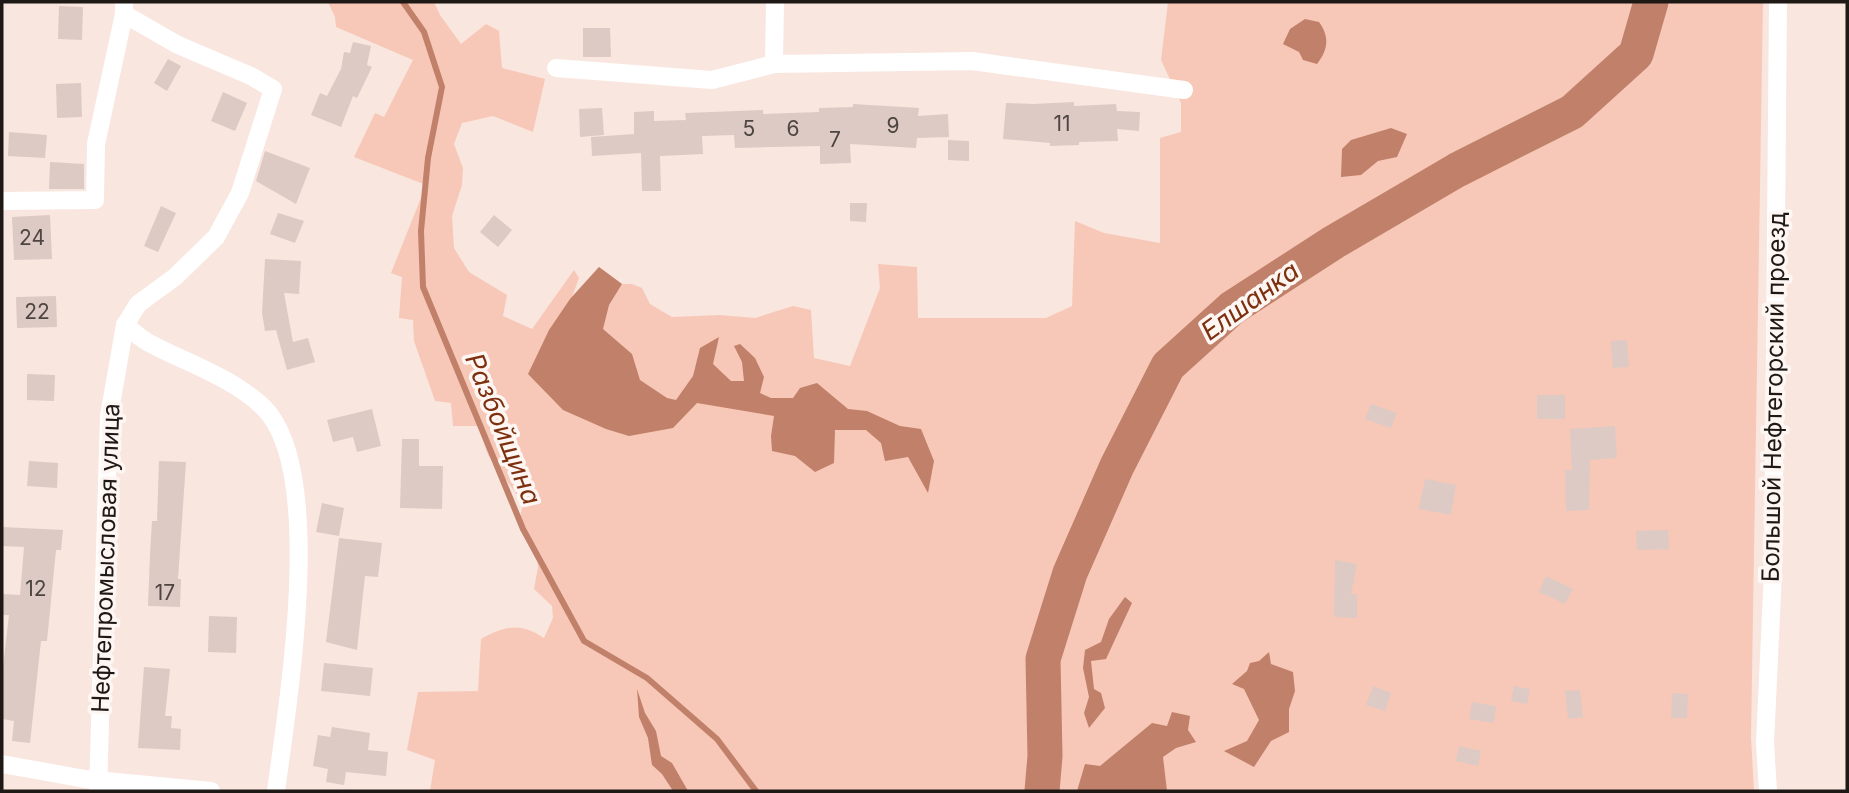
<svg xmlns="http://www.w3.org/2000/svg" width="1849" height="793" font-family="Inter,sans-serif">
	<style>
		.green { fill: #f7c8b7 }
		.water { fill: #c08069 }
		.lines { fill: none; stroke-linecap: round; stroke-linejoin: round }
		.stream { stroke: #c08069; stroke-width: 6 }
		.river { stroke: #c08069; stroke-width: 35 }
		.building { fill: #ddcac4 }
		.street { stroke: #fff; stroke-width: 18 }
		.labels { text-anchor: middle; stroke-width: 7; stroke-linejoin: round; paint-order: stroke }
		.number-label { font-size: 21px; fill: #4e4542 }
		.street-label { font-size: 24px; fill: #1f1916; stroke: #fef6f3 }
		.water-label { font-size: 26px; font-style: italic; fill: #7d2f0e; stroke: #fef6f3 }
	</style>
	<rect width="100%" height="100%" fill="#f9e6df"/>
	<!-- green -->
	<path class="green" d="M328,2H434L440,15L461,44L486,24L499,31L502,68L545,79L533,132L493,116L462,123L454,144L463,168L462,185L452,216L454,248L469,272L507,295L503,316L532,329L574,270L579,278L572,297L599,267L622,284H632L642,288L650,304L672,317L719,315L755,318L793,306L811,310L814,358L850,366L880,288L878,264L917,267L918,318H1046L1072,306L1075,221L1104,233L1160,243V138L1181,132V103L1161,60L1168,2H1763L1751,737L1754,791H430L435,760L407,750L418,692L478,691L481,639C505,626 520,622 544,638L553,618L552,606L534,589L538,567L537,553L526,537L520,518L523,503L488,455L478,426H453L451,403L435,401L414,341L413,320L399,318L402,277L391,273L426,185L354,157L375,113L384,117L413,60L336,27L335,17Z"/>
	<!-- water -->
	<g class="water">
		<path d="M1305,19L1319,22C1330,37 1328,50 1317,64L1303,60L1299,52L1283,44L1290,29Z"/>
		<polygon points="1391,128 1407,134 1397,157 1378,161 1361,175 1341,177 1342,149 1351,140"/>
		<polygon points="599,267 622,284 609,305 603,329 632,354 640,380 667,398 676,400 693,376 700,348 719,337 713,364 731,381 744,381 742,362 734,346 740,344 755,358 764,377 760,393 771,398 793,398 800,388 817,383 848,409 867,411 900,426 921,429 934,461 928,493 908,457 885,461 881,443 866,430 835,430 834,463 815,472 795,456 772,451 771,436 774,416 697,403 673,428 629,436 606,429 563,410 528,374 549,330 570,299"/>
		<polygon points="1125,597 1132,603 1106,659 1091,661 1094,689 1101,693 1105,708 1089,728 1084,713 1089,697 1083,668 1085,650 1101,642 1109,619"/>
		<polygon points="1269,652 1271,664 1293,672 1295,691 1289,709 1289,732 1271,741 1254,767 1224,751 1247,741 1259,720 1244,689 1232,684 1247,671 1250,663 1259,661"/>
		<polygon points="637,689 645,713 656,731 661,756 672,763 688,791 673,791 662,774 652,765 648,738 639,717"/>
		<polygon points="1172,712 1190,716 1188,730 1196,742 1176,748 1163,757 1167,791 1077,791 1085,764 1100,766 1152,723 1167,726"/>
	</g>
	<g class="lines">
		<!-- stream -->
		<polyline class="stream" points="403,2 424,32 442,87 428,158 421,231 423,287 523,529 584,641 647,678 717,739 756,791"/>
		<!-- river -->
		<polyline class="river" points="1042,791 1045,756 1043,659 1070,573 1117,466 1168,366 1232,308 1334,242 1457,170 1572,112 1636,54 1651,2"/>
	</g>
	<!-- building -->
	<g class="building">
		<polygon points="59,6 83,7 82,40 58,39"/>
		<polygon points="583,28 610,28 611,57 583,57"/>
		<polygon points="353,42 371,46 367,65 372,67 357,98 353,96 341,127 311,115 320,93 327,96 341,69 344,52 350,53"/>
		<polygon points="168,59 181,66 167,91 154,83"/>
		<polygon points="81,83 82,117 57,118 56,84"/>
		<polygon points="223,92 247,103 235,131 211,121"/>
		<polygon points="1074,102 1074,106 1116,104 1117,111 1140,112 1139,131 1117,129 1118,141 1079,142 1079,145 1050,146 1050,143 1003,139 1006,103 1033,104"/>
		<polygon points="853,104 919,108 918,116 948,114 949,137 917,138 916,148 850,144 851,163 820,164 820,146 735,148 734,135 702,136 703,154 660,156 661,191 642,191 641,153 592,156 591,137 634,134 634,112 654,111 654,121 686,120 685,113 763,110 763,114 819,112 819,108 853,107"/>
		<polygon points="602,108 604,135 580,137 579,109"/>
		<polygon points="9,132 47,135 45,158 8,156"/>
		<polygon points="948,140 969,141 969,161 948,160"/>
		<polygon points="265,151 310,168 296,204 256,181"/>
		<polygon points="50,162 84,164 84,189 49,189"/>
		<polygon points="850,203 867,203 866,222 850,221"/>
		<polygon points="161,206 176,213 158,252 144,246"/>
		<polygon points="278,213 304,221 295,243 270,234"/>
		<polygon points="50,215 52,259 14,260 12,217"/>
		<polygon points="494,215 512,230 498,247 480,232"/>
		<polygon points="265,259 301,261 299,294 284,293 293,342 308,338 315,362 287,370 276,330 265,331 262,313"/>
		<polygon points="56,296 57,327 17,328 16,297"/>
		<polygon points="1627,340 1629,367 1613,368 1611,341"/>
		<polygon points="27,374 55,375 54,401 27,400"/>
		<rect x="1537" y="395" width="28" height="24"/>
		<polygon points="1371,404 1397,413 1391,428 1365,419"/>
		<polygon points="372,409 381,446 357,452 353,437 333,442 327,420"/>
		<polygon points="1615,426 1617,458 1590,460 1589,510 1566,511 1565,470 1572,470 1570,429"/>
		<polygon points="402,439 419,439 419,466 443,466 442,509 400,508"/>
		<polygon points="29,461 58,463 57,488 27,486"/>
		<polygon points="159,461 186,462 178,579 181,579 180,607 148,606 150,554 152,521 157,521"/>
		<polygon points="1425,479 1456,485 1451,515 1419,509"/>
		<polygon points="322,503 344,508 339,536 316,532"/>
		<polygon points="2,527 63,530 61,550 56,550 47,641 41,641 30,743 12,741 14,721 2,719 2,675 9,615 2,615 2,594 20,595 24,547 2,546"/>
		<polygon points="1668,530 1669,549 1637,550 1636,531"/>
		<polygon points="339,538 382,543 378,577 365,576 357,650 326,642"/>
		<polygon points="1335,560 1357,564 1351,594 1357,594 1357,618 1334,617"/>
		<polygon points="1546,576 1573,589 1565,604 1539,592"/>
		<polygon points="209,616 237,617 236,653 208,652"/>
		<polygon points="324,663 373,668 370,696 321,691"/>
		<polygon points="144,667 170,669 165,716 172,716 171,728 181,729 180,750 138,748"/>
		<polygon points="1373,686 1391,693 1385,711 1366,705"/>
		<polygon points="1514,686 1530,689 1527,704 1511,701"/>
		<polygon points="1580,690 1583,717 1568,719 1565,691"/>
		<polygon points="1672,693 1688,694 1687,718 1671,718"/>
		<polygon points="1472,702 1496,706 1494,723 1469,719"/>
		<polygon points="332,727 370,733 368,750 388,752 386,776 346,772 344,785 326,782 328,769 313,766 318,735 330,737"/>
		<polygon points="1459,746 1481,751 1478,766 1456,761"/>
	</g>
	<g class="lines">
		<!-- street -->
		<g class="street">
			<polyline points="774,64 775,2"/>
			<polyline points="556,68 712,80 774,64 972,61 1184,90"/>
			<polyline points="2,201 95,200 96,144 124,14 124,5"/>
			<path d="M125,325C133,331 141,339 151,344C187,363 231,377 262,406C328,467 287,707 276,791"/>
			<polyline points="2,764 85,779 211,791"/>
			<polyline points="98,791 109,416 125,325 138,304 175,277 216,237 240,193 273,89 251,76 178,45 124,14"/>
			<polyline points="1768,791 1765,743 1773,572 1778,2"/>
		</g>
	</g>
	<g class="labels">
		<!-- number labels -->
		<g class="number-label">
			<text x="1062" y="131">11</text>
			<text x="893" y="133">9</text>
			<text x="749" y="136">5</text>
			<text x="793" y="136">6</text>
			<text x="835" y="147">7</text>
			<text x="32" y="245">24</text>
			<text x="37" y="319">22</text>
			<text x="36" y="596">12</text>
			<text x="165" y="600">17</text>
		</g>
		<!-- street labels -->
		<g class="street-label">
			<text transform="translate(1774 397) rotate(-89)" y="8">Большой Нефтегорский проезд</text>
			<text transform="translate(106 558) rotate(-88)" y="8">Нефтепромысловая улица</text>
		</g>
		<!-- water labels -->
		<g class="water-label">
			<text transform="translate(1250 301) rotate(-36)" y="9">Елшанка</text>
			<text transform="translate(503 429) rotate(68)" y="9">Разбойщина</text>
		</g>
	</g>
	<!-- border -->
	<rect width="1849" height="793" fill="none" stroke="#1f1916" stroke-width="7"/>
</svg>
